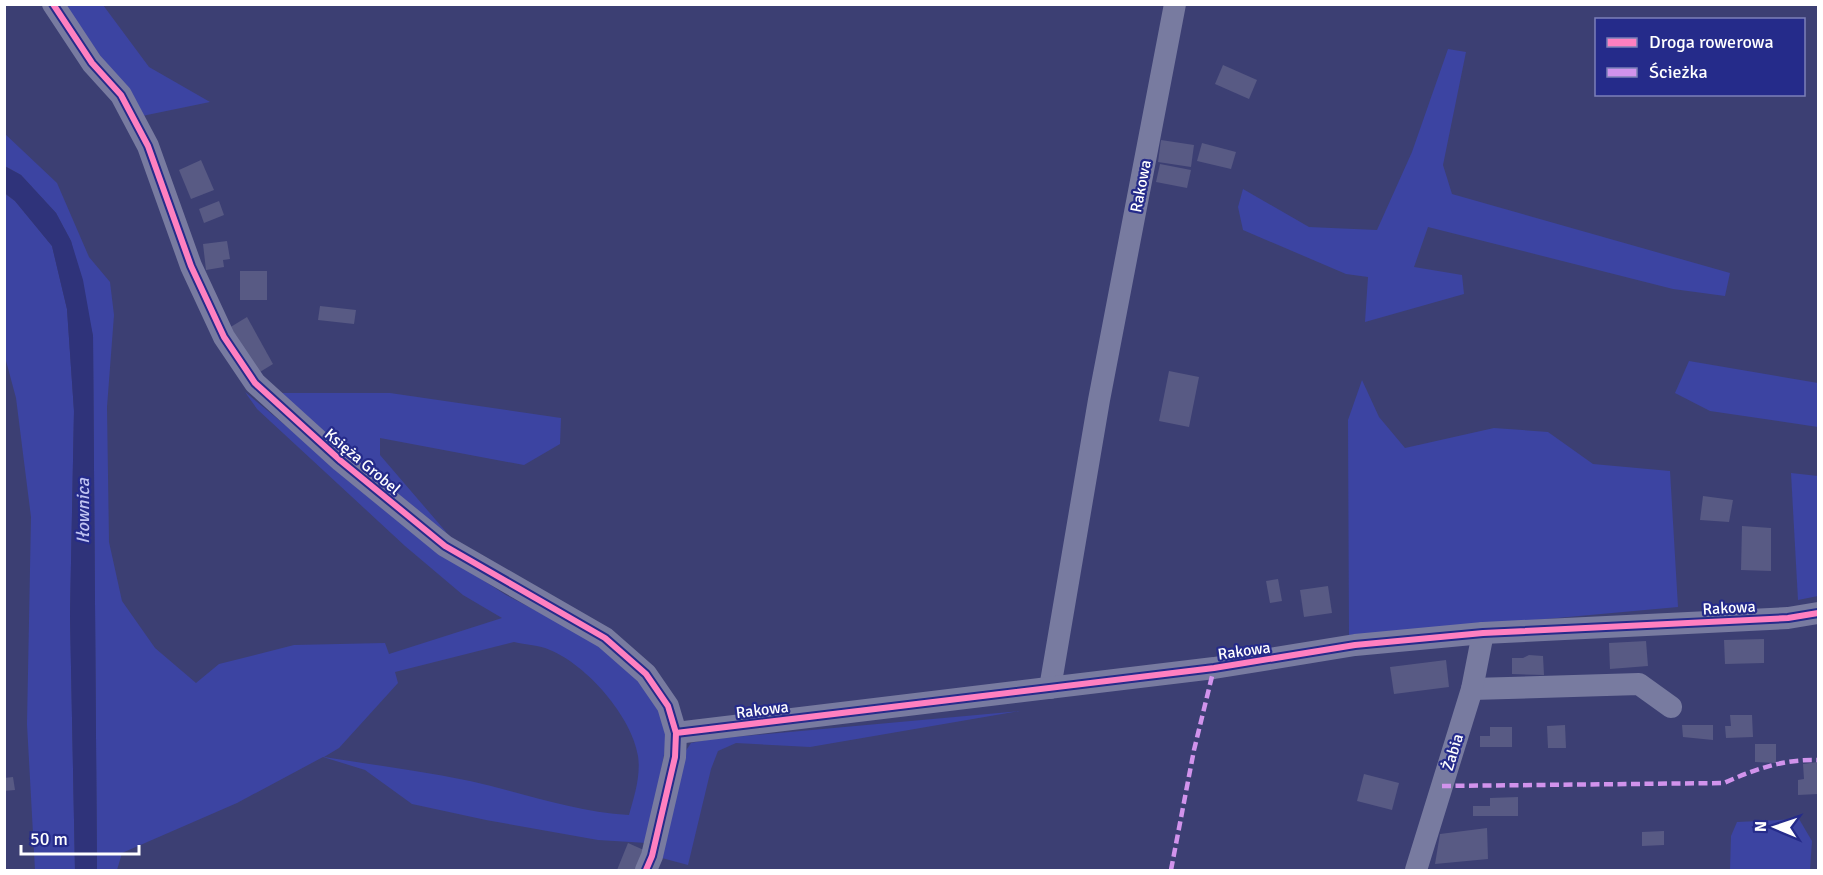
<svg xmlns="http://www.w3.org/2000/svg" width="1823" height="875" font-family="Signika,sans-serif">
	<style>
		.green { fill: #3c44a2; fill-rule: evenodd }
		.water { fill: #2f337a }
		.building { fill: #585a84 }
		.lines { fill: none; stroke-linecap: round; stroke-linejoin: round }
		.minor { stroke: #787ba0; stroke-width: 22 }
		.quiet { stroke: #d193ec; stroke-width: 4.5; stroke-dasharray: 9 4.5; stroke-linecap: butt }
		.cycleway-casing { stroke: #252b8a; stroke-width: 10 }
		.cycleway { stroke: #ff80c0; stroke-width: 6 }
		.labels { text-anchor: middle; stroke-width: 4.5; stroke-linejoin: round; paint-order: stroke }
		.street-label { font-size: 16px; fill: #fff; stroke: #252b8a }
		.water-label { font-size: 18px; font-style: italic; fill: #bfc3f1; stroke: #252b8a }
	</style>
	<rect width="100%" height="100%" fill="#3c3f73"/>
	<!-- green -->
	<g class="green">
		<polygon points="65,5 103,5 149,67 210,102 142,116"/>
		<polygon points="1448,49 1466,52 1443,165 1452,194 1730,273 1725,296 1673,289 1428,227 1414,267 1462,275 1464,294 1365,322 1368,277 1346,274 1243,230 1238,207 1243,189 1309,227 1377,230 1412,152"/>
		<path d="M4,133L57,183L89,257L110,282L114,315L107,407L109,542L122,601L155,648L196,683L219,664L294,645L385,643L389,654L502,618L463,595L405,546L257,409L245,392L441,553L506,595L600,644L641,679L662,710L668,734L647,843L598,840L486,820L412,804L365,770L323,757L237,803L122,853L117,870H97L93,336L71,241L56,213L21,175L5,166ZM514,642C526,645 539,645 550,650C587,665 632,717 638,756C641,776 634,797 629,815C574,812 523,793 470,781C422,771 373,765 324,757L339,748L398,683L395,672Z"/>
		<polygon points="4,193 15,201 52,246 67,309 74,411 70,615 75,870 35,870 27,724 31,517 16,398 5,357"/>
		<polygon points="1689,361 1818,383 1818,427 1710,411 1675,393"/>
		<polygon points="1362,380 1379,417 1405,448 1494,428 1548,432 1593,464 1670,471 1678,607 1349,637 1348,420"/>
		<polygon points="270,393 390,393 561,418 560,444 524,465 380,438 380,455 447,533 386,489"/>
		<polygon points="1791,473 1818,476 1818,596 1798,600"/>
		<polygon points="1020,711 810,747 736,743 718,751 711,769 688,865 658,857 685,752 691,743 711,739"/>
		<polygon points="1799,819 1812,841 1810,870 1730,870 1731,836 1737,822"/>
	</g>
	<!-- water -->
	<polygon class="water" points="4,166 21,175 56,213 71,241 83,280 93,336 97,870 75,870 70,615 74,411 67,309 52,246 15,201 5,193"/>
	<!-- building -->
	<g class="building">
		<polygon points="1223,65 1257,80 1249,99 1215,84"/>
		<polygon points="1161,140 1194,145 1191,167 1158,162"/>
		<polygon points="1202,143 1236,152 1231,169 1197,161"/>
		<polygon points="201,160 214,190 191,199 179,170"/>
		<polygon points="1160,164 1191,170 1187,188 1156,182"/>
		<polygon points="219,201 224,215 204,223 199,209"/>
		<polygon points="227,241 230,259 223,260 224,267 206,270 203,244"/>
		<rect x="240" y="271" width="27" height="29"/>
		<polygon points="320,306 356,310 354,324 318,320"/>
		<polygon points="247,317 273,364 255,375 229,328"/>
		<polygon points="1169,371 1199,377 1189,427 1159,421"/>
		<polygon points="1703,496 1733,500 1729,522 1700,520"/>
		<polygon points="1742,526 1771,528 1771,571 1741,570"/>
		<polygon points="1278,579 1282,601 1270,603 1266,581"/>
		<polygon points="1328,586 1332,613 1304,617 1300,590"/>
		<polygon points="1764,639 1764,663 1725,664 1724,640"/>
		<polygon points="1646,641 1648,666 1610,669 1609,643"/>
		<polygon points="1529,655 1543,656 1544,675 1512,674 1512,658 1523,658"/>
		<polygon points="1446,660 1449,687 1394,694 1390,667"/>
		<polygon points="1730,715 1752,715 1753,737 1726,738 1725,726 1731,726"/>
		<polygon points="1565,725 1566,748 1548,748 1547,726"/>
		<polygon points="1682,725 1713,725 1713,740 1683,737"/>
		<polygon points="1490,727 1512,727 1512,747 1480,747 1480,736 1490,736"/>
		<polygon points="1755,744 1776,744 1776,763 1755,762"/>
		<polygon points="1818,762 1818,794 1798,795 1798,780 1804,779 1803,764"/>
		<polygon points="1364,774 1399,783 1392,810 1357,801"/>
		<polygon points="13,777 15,790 4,791 4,778"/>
		<polygon points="1518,797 1518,816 1473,816 1473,806 1490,806 1490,798"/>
		<polygon points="1487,828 1488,859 1435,864 1440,834"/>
		<polygon points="1664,831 1664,845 1642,846 1642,832"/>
		<polygon points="628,843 646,851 638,870 617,870"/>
	</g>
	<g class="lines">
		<!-- minor -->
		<g class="minor">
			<polyline points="53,4 92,63 121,95 148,146 191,266 224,337 255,383 341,461 445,546 605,638 646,674 668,706 676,733 675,757 652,856 646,870"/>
			<polyline points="1050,688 1099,400 1175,4"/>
			<polyline points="1472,689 1639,684 1671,707"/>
			<polyline points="676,733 1214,668 1355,645 1483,633 1788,618 1818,613"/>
			<polyline points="1416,870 1472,689 1483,633"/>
		</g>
		<!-- quiet -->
		<g class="quiet">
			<path d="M1442,786L1724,783C1755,769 1784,759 1818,760"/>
			<polyline points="1171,870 1194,750 1214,668"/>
		</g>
		<defs>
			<g id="cycleway">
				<polyline points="53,4 92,63 121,95 148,146 191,266 224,337 255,383 341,461 445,546 605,638 646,674 668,706 676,733 675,757 652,856 646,870"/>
				<polyline points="676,733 1214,668 1355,645 1483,633 1788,618 1818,613"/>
			</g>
		</defs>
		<!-- cycleway casing -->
		<use href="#cycleway" class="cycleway-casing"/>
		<!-- cycleway -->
		<use href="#cycleway" class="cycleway"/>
	</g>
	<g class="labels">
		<!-- street labels -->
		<g class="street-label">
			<text transform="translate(1140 186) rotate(-79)" y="6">Rakowa</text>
			<text transform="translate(363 461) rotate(40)" y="6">Księża Grobel</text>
			<text transform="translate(1729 607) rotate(-3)" y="6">Rakowa</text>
			<text transform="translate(1244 650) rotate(-8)" y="6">Rakowa</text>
			<text transform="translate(762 709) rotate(-7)" y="6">Rakowa</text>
			<text transform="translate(1452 752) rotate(-73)" y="6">Żabia</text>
		</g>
		<!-- water labels -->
		<g class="water-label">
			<text transform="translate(83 511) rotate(-90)" y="6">Iłownica</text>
		</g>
	</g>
	<!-- border -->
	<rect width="1823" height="875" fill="none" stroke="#ffffff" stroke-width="12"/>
	<!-- legend -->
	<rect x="1595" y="18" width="210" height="78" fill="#252b8a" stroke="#7c80b9" stroke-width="1.5"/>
	<rect x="1607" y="38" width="30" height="9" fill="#ff80c0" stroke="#7c80b9" stroke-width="1.5"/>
	<text x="1649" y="48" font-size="18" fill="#ffffff">Droga rowerowa</text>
	<rect x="1607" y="68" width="30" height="9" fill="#d193ec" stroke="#7c80b9" stroke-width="1.5"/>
	<text x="1649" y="78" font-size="18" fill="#ffffff">Ścieżka</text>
	<!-- north arrow -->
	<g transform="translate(1775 827) rotate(272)" stroke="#252b8a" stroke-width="4.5" paint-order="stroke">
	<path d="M0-4.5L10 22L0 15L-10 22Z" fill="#ffffff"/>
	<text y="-9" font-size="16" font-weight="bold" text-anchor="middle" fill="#ffffff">N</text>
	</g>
	<!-- scale -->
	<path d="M21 845v9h118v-9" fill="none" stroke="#ffffff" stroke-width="3"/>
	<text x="30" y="845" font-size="18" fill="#ffffff" stroke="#252b8a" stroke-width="4.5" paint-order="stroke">50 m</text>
</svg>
